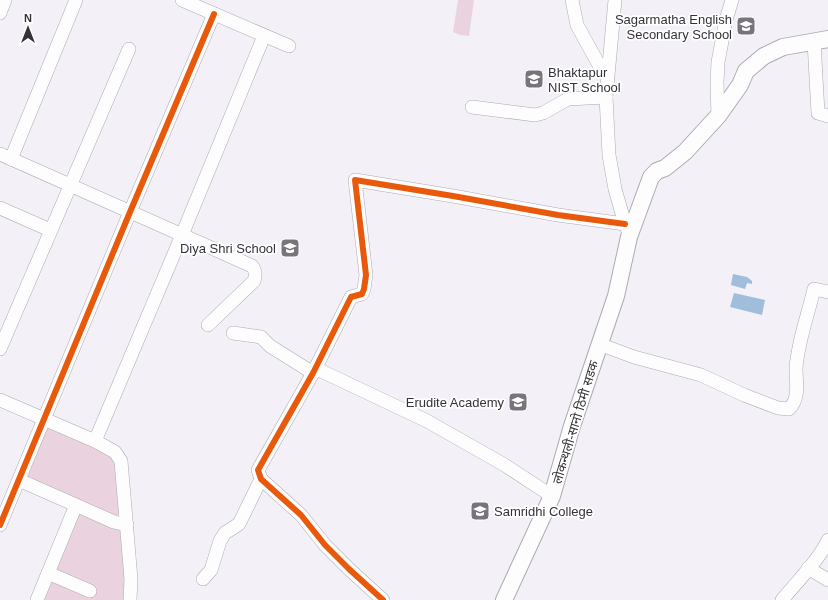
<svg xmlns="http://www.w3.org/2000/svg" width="828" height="600" font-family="Helvetica,'Noto Sans Devanagari',sans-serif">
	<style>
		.green { fill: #ead3df }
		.water { fill: #a0bedc }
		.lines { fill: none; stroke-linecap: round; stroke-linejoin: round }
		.minor-casing { stroke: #adabb1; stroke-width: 14 }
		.major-casing { stroke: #adabb1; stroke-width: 18 }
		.minor { stroke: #fdfdfe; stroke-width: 13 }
		.major { stroke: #fdfdfe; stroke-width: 16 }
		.cycleway-casing { stroke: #fff; stroke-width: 8 }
		.cycleway { stroke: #e8590c; stroke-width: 6 }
		.labels { text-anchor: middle; stroke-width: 3.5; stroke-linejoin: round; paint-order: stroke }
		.poi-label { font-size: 13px; fill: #343239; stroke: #fff; text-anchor: end }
		.street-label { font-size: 13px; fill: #343239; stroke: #fff }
	</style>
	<rect width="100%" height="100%" fill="#f3f0f8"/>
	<!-- green -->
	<g class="green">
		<polygon points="458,0 474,0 469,36 460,35 453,32"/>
		<polygon points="47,427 114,455 119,514 116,517 27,478"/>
		<polygon points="80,514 121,529 127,578 125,600 41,600 56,570 77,516"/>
	</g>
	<!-- water -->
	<g class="water">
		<polygon points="733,274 747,277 752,281 752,284 747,283 745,289 731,285"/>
		<polygon points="734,293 765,300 762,315 730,307"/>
	</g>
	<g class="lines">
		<defs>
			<g id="minor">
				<polyline points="182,0 289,46"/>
				<polyline points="572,0 577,25 599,65 607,74"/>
				<polyline points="615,0 606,97 609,155 615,189 625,224 628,231"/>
				<polyline points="0,13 5,0"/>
				<polyline points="814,42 818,113 828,116"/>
				<polyline points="472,107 535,115 543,113 568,99 606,97"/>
				<polyline points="718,116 717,82 718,62 726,20 732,0"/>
				<path d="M0,154L252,266C256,271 256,275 254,281L208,325"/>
				<polyline points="11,159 76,0"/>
				<polyline points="0,208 50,230"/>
				<polyline points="233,333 261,337 270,346 313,373"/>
				<path d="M599,344L634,357L701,375L744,395L778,408L789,409C800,398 796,383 796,368C798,341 808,315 814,289L828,292"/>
				<polyline points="0,349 129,49"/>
				<polyline points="315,368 427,421 503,464 552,496"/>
				<polyline points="0,400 95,441 182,235 264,36"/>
				<polyline points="95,441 115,452 121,461 131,579 130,600"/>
				<polyline points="19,480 114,522 127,525"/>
				<polyline points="0,525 130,212 214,14"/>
				<polyline points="808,568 828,580"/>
				<polyline points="48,573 90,591"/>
				<polyline points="203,579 211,570 220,541 225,533 239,524 261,479"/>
				<polyline points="37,600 76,505"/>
				<polyline points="383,600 349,569 325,545 301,515 261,479 258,470 313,373 351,297 362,294 364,289 366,275 355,180 453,196 558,215 625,224"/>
				<path d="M782,600C795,584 820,559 828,540"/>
			</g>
			<polyline id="major" points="504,600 552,496 572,426 616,296 629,237 651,177 657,171 665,168 685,152 718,116 740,85 746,71 764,56 783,47 828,39"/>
		</defs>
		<!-- minor casing -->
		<use href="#minor" class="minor-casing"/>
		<!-- major casing -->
		<use href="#major" class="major-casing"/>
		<!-- minor -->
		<use href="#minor" class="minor"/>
		<!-- major -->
		<use href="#major" class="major"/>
		<defs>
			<g id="cycleway">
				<polyline points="0,525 130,212 214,14"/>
				<polyline points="383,600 349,569 325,545 301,515 261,479 258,470 313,373 351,297 362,294 364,289 366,275 355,180 453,196 558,215 625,224"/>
			</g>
		</defs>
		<!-- cycleway casing -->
		<use href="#cycleway" class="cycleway-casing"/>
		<!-- cycleway -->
		<use href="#cycleway" class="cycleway"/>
	</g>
	<!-- icons -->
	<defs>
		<symbol id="school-square" viewBox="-11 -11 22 22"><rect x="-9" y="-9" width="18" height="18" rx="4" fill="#77747c" stroke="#fff"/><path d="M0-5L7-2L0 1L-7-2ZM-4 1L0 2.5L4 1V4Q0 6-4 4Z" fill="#fff"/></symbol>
		<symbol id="university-square" viewBox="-11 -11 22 22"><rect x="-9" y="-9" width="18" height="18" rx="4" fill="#77747c" stroke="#fff"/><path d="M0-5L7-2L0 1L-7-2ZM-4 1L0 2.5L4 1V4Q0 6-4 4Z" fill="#fff"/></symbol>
	</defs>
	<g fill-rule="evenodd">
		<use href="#school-square" x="735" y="15" width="22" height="22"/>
		<use href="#school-square" x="523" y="68" width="22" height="22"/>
		<use href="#school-square" x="279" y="237" width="22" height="22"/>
		<use href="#school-square" x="507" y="391" width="22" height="22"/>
		<use href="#university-square" x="469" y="500" width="22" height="22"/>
	</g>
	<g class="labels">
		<!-- poi labels -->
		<g class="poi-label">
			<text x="732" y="24">Sagarmatha English<tspan x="732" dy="15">Secondary School</tspan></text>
			<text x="548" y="77" text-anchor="start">Bhaktapur<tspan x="548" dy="15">NIST School</tspan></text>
			<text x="276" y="253">Diya Shri School</text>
			<text x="504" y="407">Erudite Academy</text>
			<text x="494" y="516" text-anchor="start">Samridhi College</text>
		</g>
		<!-- street labels -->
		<g class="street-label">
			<text transform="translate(575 422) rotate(-73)" y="5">लोकन्थली-सानो ठिमी सडक</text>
		</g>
	</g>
	<!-- north arrow -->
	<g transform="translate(28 28)" stroke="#ffffff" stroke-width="3" paint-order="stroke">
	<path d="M0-3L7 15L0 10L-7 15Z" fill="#343239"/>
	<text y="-6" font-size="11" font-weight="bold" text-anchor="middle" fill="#343239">N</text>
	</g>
</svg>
